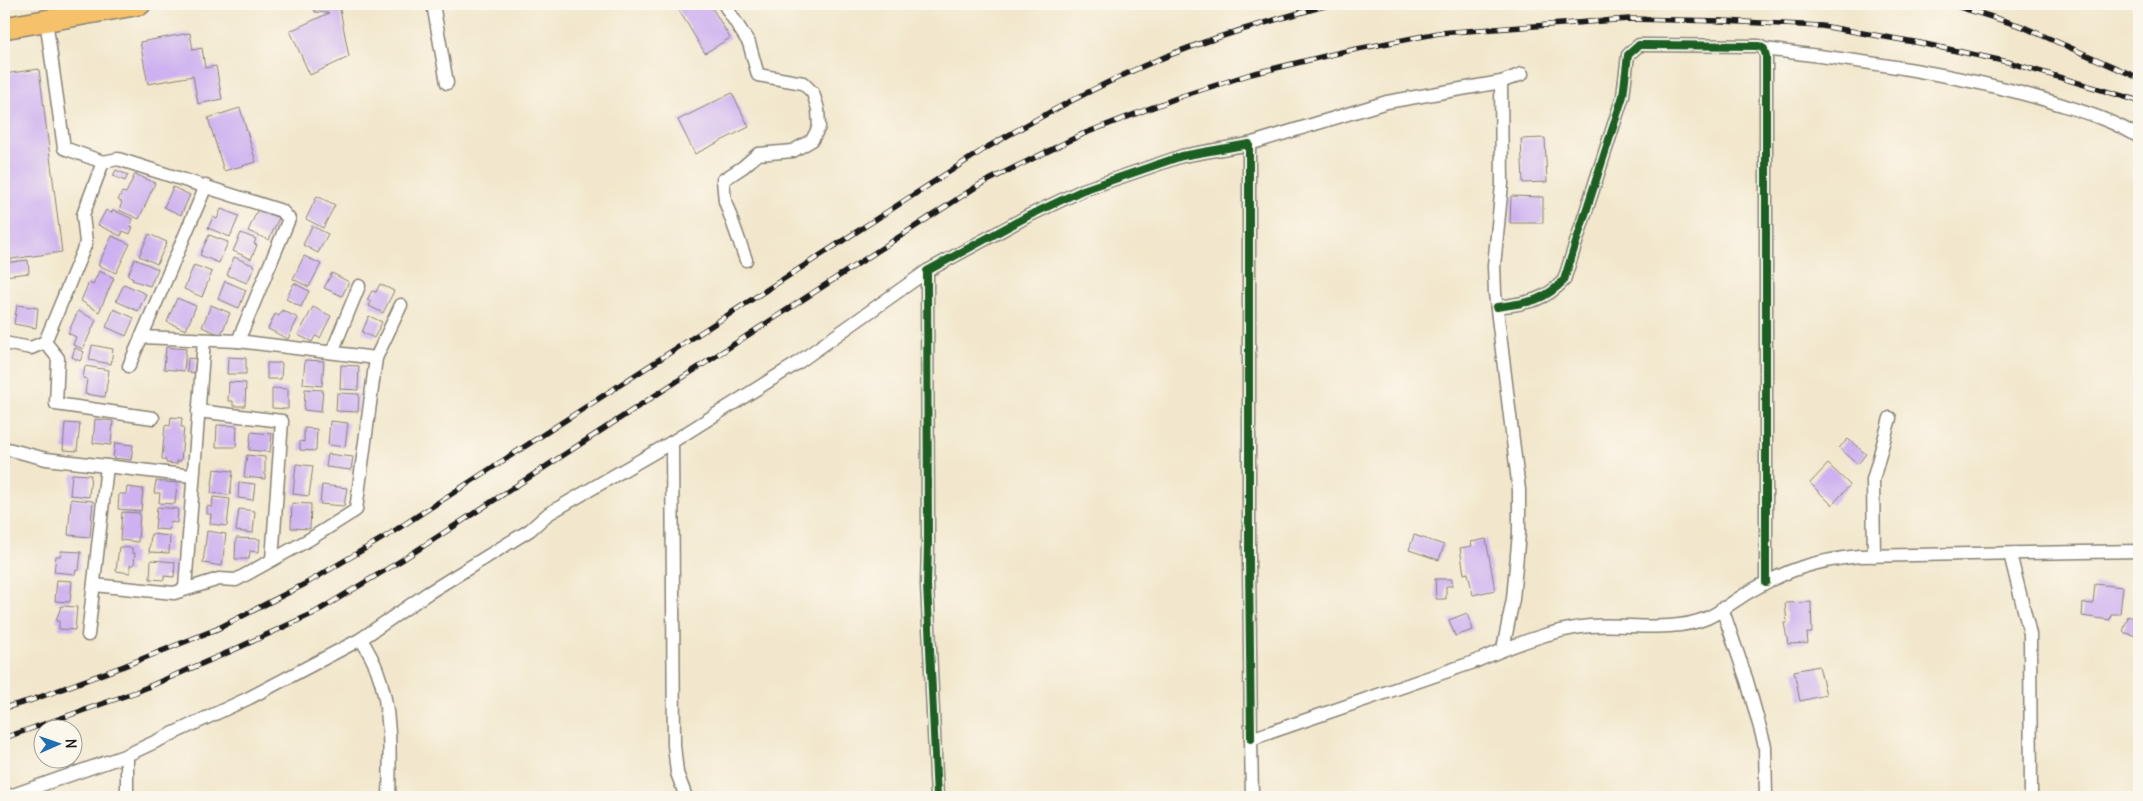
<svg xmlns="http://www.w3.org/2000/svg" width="2143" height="801" font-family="Delius,sans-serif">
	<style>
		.building { fill: #cdb1f0 }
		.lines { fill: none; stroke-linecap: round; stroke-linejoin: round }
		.minor-casing { stroke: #878274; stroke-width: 15 }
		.trunk-casing { stroke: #878274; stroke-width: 24 }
		.minor { stroke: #fff; stroke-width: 12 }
		.trunk { stroke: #f5c16b; stroke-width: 21 }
		.rail-casing { stroke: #1c1c1c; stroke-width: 5.5 }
		.rail { stroke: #fbf7ec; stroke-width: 4; stroke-dasharray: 11; stroke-linecap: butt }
		.cycleway-casing { stroke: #fbf7ec; stroke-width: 11 }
		.cycleway { stroke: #1b5e20; stroke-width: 8 }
	</style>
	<rect width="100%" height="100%" fill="#fbf7ec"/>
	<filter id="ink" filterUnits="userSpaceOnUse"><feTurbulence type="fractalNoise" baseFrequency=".02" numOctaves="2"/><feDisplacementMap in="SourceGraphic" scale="10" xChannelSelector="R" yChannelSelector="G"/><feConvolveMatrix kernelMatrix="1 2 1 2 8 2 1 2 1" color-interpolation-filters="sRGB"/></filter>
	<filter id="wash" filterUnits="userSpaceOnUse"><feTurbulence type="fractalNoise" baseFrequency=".0096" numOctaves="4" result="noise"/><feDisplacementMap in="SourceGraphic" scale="20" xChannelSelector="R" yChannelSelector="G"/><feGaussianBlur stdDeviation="1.12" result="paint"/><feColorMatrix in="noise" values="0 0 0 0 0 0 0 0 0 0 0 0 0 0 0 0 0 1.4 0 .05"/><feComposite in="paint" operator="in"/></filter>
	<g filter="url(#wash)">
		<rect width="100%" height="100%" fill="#f2e7cc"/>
		<g id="blocks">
			<!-- building -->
			<g class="building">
				<polygon points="313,4 339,4 349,57 310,75 290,31 329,13 315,12"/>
				<polygon points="675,4 710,4 730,38 705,53"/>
				<polygon points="190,33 193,50 202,48 205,68 216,66 222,99 198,104 193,76 148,84 140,42"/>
				<polygon points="39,69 62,252 4,260 4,74"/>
				<polygon points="732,93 749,127 695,154 678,120"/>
				<polygon points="240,108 256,162 224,171 208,118"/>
				<polygon points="1545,138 1547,182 1523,183 1521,139"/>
				<polygon points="116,170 128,175 125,181 113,176"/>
				<polygon points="135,174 155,183 139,219 119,210 122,202 118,200 122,192 126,193"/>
				<polygon points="173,187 190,195 181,215 164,207"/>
				<polygon points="317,196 335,205 323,228 306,219"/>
				<polygon points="1511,196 1543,197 1543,223 1510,223"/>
				<polygon points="221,209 239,216 230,237 208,228 213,217 217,219"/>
				<polygon points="258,209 279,218 269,240 248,231"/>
				<polygon points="106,210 111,213 113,210 133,219 130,226 133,227 130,234 123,231 121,236 98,225"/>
				<polygon points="312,226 328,234 318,253 303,245"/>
				<polygon points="241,233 256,239 254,244 257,245 251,259 233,251"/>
				<polygon points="149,234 167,242 157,264 139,256"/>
				<polygon points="209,235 228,242 219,263 200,255"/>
				<polygon points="112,236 130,244 116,273 98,265"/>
				<polygon points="304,256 321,264 309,287 293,279"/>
				<polygon points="234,257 255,266 247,283 227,275"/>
				<polygon points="135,259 158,269 150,286 132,280 133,278 128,275"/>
				<polygon points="28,260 29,273 4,276 4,263"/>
				<polygon points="194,265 212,272 202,297 184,289"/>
				<polygon points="99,271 114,278 99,312 81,301 89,282 93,284"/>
				<polygon points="332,273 349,282 342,296 324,288"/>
				<polygon points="225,281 246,290 239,308 218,299"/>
				<polygon points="294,283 309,291 301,307 286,299"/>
				<polygon points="124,284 146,294 138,311 116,301"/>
				<polygon points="380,284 394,291 383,313 369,306 371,302 367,300 372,291 376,292"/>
				<polygon points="177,298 196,306 186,330 167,322"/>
				<polygon points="17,305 38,308 36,328 14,324"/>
				<polygon points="211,305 230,313 221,335 202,327"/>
				<polygon points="313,307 331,316 320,338 315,336 312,342 298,335"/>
				<polygon points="114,309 134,318 126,336 106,327"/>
				<polygon points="282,310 298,318 288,339 268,329 275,314 279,316"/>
				<polygon points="78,311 96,320 83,349 73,345 76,337 68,333"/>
				<polygon points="369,316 382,322 374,338 362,332"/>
				<polygon points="92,345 113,349 111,364 89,360"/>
				<polygon points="166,347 186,349 184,371 164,369"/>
				<polygon points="75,348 84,352 80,361 72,357"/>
				<polygon points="228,357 246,358 246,374 227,374"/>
				<polygon points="188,358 196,359 194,373 187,372"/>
				<polygon points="305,360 324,361 322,386 303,384"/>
				<polygon points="267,363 282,363 281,379 267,379"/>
				<polygon points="341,365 359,366 358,390 340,389"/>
				<polygon points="85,366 109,370 105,397 85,394 87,379 83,378"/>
				<polygon points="229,382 246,383 245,406 233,406 233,401 228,401"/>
				<polygon points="272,388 288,389 288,409 272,408"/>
				<polygon points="305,389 323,390 321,412 304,410"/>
				<polygon points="337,393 359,394 358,412 336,411"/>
				<polygon points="171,417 182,418 181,427 184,427 181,461 177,461 177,464 166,463 166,460 162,459 165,425 170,426"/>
				<polygon points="95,419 113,421 111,445 93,443"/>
				<polygon points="330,421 348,423 345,447 328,445"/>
				<polygon points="65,423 80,424 77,451 63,450"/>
				<polygon points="217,425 237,426 236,447 216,447"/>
				<polygon points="304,428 317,429 316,451 300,450 300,441 304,442"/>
				<polygon points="251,432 272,434 270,452 249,450"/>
				<polygon points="1848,439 1866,454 1858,464 1839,448"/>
				<polygon points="115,443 133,445 131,460 113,458"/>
				<polygon points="328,454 353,457 351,470 326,467"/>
				<polygon points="247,455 265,457 265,479 244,477"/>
				<polygon points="296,464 313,466 309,496 293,494"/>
				<polygon points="1828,464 1850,485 1832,505 1810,483"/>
				<polygon points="214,469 233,471 230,495 211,493"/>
				<polygon points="72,474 91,475 89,497 70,495"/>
				<polygon points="156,481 177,483 175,504 159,503 160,493 154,493"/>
				<polygon points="239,482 255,484 253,500 238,498"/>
				<polygon points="322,485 347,488 344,506 320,504"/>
				<polygon points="127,487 143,489 141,511 118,509 119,494 126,494"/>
				<polygon points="213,497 230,499 227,526 210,524 211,514 207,514 207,506 212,507"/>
				<polygon points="71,499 93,501 90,537 68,535"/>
				<polygon points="292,503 311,504 310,529 291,528"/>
				<polygon points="157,507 178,509 177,523 170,522 169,530 155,529"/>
				<polygon points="239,509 255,511 253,533 236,531"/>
				<polygon points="122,512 140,513 138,542 120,540"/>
				<polygon points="207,531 226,534 222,566 203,563"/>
				<polygon points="151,534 170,536 169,553 149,552"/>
				<polygon points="1414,535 1444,545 1439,560 1409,550"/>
				<polygon points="236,538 260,539 259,552 250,551 249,559 235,559"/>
				<polygon points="1486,539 1495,590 1473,595 1468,573 1464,574 1460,548 1472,546 1471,542"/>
				<polygon points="119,547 132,548 132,553 135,553 134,565 130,565 130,573 116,571"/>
				<polygon points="61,551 81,552 79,570 76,570 75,574 54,572 56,556 60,556"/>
				<polygon points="151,560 175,562 174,577 164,576 164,580 150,579"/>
				<polygon points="1435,579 1452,579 1452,586 1446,586 1446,599 1436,599"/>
				<polygon points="57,580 72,581 70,602 55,601"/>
				<polygon points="2095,584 2123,587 2120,614 2111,614 2110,620 2082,616 2083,603 2093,604"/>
				<polygon points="1811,602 1812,633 1807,633 1808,643 1788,644 1784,623 1787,623 1785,603"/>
				<polygon points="61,606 77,607 75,630 59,629 59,621 56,621"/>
				<polygon points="1467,613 1473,630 1455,636 1449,620"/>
				<polygon points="2128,616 2139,620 2139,637 2123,632"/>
				<polygon points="1819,666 1826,695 1800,701 1794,671"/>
			</g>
		</g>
	</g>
	<g filter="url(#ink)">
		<use href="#blocks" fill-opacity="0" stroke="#878274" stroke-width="1"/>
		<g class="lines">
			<defs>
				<g id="minor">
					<polyline points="433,4 447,83"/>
					<polyline points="724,4 749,43 758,75 803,83 813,93 818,109 819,127 812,140 793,151 758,154 743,167 723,180 725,201 746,260"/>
					<polyline points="46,20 64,148 103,162 83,215 86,243 45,342 58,358 56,404 153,418"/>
					<path d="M1764,49C1863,61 1963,74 2059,104C2087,113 2114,121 2139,137"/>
					<polyline points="1501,82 1502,184 1494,266 1495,293 1519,490 1519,533 1513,599 1503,649"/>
					<polyline points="1249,144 1387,102 1501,82 1522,74"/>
					<polyline points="103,162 118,159 282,211 289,219 238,341"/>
					<path d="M1497,307C1525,303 1544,302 1564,280L1623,96L1628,55L1639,45H1646L1759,46L1764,49L1766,56V582"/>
					<polyline points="141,337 238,341 376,358"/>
					<polyline points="4,343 31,348 45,342"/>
					<polyline points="332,352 359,286"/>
					<polyline points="129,366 206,186"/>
					<polyline points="198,411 282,421 272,560"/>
					<polyline points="4,448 46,459 192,476"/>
					<polyline points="2010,554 2030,634 2031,797"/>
					<polyline points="1874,556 1873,480 1890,418"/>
					<polyline points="94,585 174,593 219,579 236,580 310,539 356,510 376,358 401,305"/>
					<polyline points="185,588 204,340"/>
					<polyline points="1722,608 1747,681 1765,746 1766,797"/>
					<polyline points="88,635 107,466"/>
					<path d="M361,639C367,649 373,659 377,670C392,709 390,756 389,797"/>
					<polyline points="127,755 127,797"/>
					<polyline points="7,797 127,755 249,698 361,639 428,593 530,530 548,514 672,442"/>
					<polyline points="686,797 677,773 674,745 672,442 796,364 927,271"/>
					<polyline points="937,797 927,585 928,542 927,271 1028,216 1083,190 1182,156 1249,144 1249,563 1251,739"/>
					<path d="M1252,797L1251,739L1474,662C1509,647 1552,629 1590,626C1627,623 1671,633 1707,618C1721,612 1735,600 1749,592C1788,569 1814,561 1859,556L2139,551"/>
				</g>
				<polyline id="trunk" points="4,28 140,4"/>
			</defs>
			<!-- minor casing -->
			<use href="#minor" class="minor-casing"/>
			<!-- trunk casing -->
			<use href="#trunk" class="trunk-casing"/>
			<!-- minor -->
			<use href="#minor" class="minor"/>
			<!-- trunk -->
			<use href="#trunk" class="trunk"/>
			<defs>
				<g id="rail">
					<polyline points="1950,4 2021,26 2139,78"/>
					<path d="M4,708L32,700L124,666L217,629L305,584L388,535L986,148C1041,116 1096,86 1155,61C1212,37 1273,20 1332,4"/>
					<polyline points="4,738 136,692 229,652 314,613 402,560 979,185 1083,134 1182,96 1251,74 1342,52 1439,33 1629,19 1723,21 1822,26 1920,43 2008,62 2139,101"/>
				</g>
			</defs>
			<!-- rail casing -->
			<use href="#rail" class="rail-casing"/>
			<!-- rail -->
			<use href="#rail" class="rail"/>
			<defs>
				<g id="cycleway">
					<path d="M1497,307C1525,303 1544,302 1564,280L1623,96L1628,55L1639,45H1646L1759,46L1764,49L1766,56V582"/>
					<polyline points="937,797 927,585 928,542 927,271 1028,216 1083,190 1182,156 1249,144 1249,563 1251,739"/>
				</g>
			</defs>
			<!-- cycleway casing -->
			<use href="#cycleway" class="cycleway-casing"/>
			<!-- cycleway -->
			<use href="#cycleway" class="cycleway"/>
		</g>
	</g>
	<!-- margin -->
	<rect width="2143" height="801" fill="none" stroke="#fbf7ec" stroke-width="20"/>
	<!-- north arrow -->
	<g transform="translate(58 744) rotate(88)"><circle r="24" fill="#fbf7ec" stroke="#a29f99"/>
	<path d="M0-4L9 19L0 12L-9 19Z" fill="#1f6fb2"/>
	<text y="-8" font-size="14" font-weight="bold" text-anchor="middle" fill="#1c1c1c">N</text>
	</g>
</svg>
